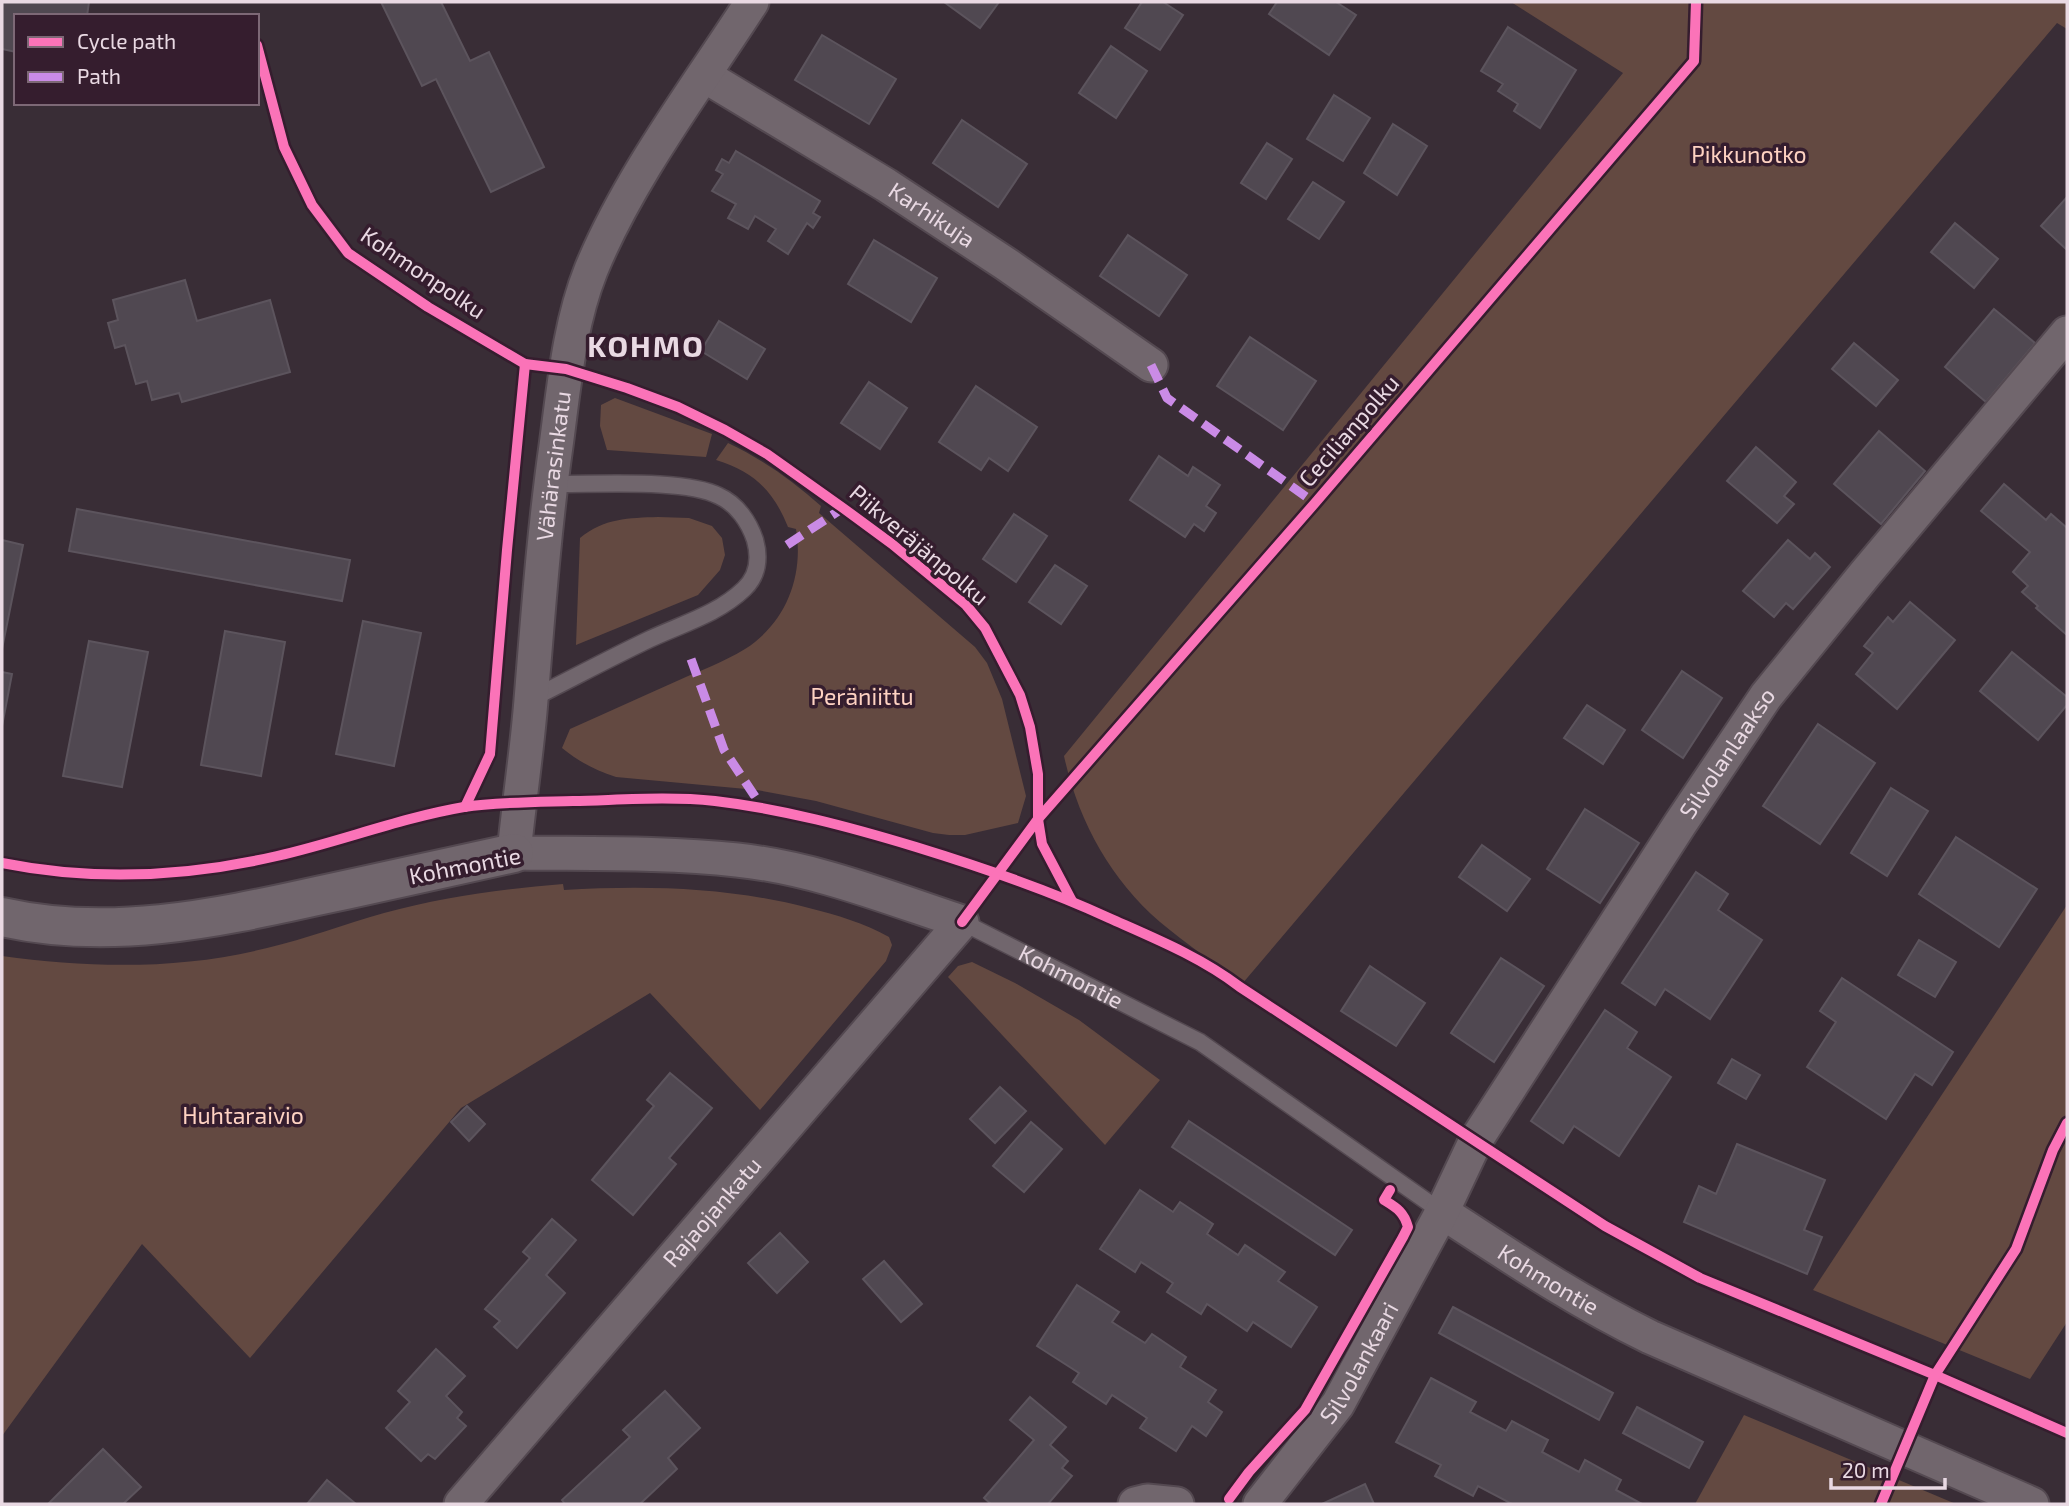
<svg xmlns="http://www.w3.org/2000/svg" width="2069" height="1506" font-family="'Exo 2',sans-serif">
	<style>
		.green { fill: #634941 }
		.building { fill: #504851; stroke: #5c545d; stroke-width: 2 }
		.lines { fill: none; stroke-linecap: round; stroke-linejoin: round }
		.service-casing { stroke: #544951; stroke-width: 19 }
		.minor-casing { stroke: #544951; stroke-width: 37 }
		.tertiary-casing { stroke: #544951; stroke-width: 42 }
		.service { stroke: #71666d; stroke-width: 16 }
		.minor { stroke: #71666d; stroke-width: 33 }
		.tertiary { stroke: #71666d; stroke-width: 38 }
		.quiet { stroke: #ca8be6; stroke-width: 9; stroke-dasharray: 18 9; stroke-linecap: butt }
		.cycleway-casing { stroke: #351d2e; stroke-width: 15 }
		.cycleway { stroke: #fb73b8; stroke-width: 10 }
		.labels { text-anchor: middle; stroke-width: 7; stroke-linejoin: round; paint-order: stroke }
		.park-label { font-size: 23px; fill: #fed2c2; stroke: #351d2e }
		.street-label { font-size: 23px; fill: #e9d9e3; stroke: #351d2e }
		.district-label { font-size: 30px; font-weight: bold; letter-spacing: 2px; fill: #e9d9e3; stroke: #351d2e }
	</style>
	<rect width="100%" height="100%" fill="#392d36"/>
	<!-- green -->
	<g class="green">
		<path d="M1511,2H2067V29L2057,23L1242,984C1215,963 1186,944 1160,922C1110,879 1078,820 1064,756L1623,73Z"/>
		<polygon points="615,398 712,434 706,457 607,450 600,426 601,405"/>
		<path d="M728,443C762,459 793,481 821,506L819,513L975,647L987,663L1002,699L1026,796L1018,823L965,835H949L933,833L816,801L757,790L616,777C595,770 579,762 562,748L570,729C606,713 641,697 677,681C699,671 724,662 745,649C786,623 804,576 796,529L788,527C773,490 754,472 716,460Z"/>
		<path d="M658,517L689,518L712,526L722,538L725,555L720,570L698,595L576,645L580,538C604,518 629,518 658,517Z"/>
		<path d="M563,884L564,890C647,885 728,887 809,908C837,915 864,923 889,937L892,945L886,961L760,1110L650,993L461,1108L250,1358L142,1244L2,1436V956C90,968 180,970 267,948C306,939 345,924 384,913C443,897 502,889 563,884Z"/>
		<polygon points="2067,905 2067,1322 2030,1379 1813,1290"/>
		<polygon points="972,962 1015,983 1079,1020 1160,1080 1105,1145 948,977 958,966"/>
		<polygon points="1744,1415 1956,1504 1695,1504"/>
	</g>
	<!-- building -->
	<g class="building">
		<polygon points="2,2 89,2 87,16 16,16 16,52 2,49"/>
		<polygon points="381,2 441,2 470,61 489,52 544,167 491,192 436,79 422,86"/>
		<polygon points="944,2 999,2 980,28"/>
		<polygon points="1142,2 1163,2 1183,15 1160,50 1125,28"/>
		<polygon points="1277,2 1336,2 1356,15 1329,55 1269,14"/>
		<polygon points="1508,27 1576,70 1540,128 1514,111 1518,104 1498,91 1503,84 1481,71"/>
		<polygon points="822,35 896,79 869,124 795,80"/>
		<polygon points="1111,46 1147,71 1116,118 1079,93"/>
		<polygon points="1334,95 1370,118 1343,161 1307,139"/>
		<polygon points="962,120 1027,164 998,207 933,163"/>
		<polygon points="1393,124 1427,146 1397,195 1364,173"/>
		<polygon points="1267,143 1292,159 1266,199 1241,183"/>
		<polygon points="736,151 820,201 813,213 820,217 813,228 807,223 788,254 768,241 776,229 755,216 748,229 728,218 736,204 712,191 723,174 716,170 722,159 729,163"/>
		<polygon points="1313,182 1344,202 1319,239 1288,219"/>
		<polygon points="2067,197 2067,250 2041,226"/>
		<polygon points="1955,223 1998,259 1974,288 1931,252"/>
		<polygon points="1128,235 1187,275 1159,316 1100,276"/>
		<polygon points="874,240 937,278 911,322 848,284"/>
		<polygon points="185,280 197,321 270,300 290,372 182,402 179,393 152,400 147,381 136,384 125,345 115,348 108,323 118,320 113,300"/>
		<polygon points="1994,309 2035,343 1986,402 1945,367"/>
		<polygon points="719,321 765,349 747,379 701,351"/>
		<polygon points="1250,337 1316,381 1283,430 1217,386"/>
		<polygon points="1854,343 1898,380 1876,406 1832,369"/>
		<polygon points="869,382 907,408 880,449 841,423"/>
		<polygon points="976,386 1037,427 1008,471 989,458 981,470 939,442"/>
		<polygon points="1879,431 1925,471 1881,524 1834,484"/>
		<polygon points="1756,447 1796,482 1784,496 1794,504 1777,523 1727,481"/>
		<polygon points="1159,456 1188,476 1193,467 1220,485 1206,506 1216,513 1204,531 1194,524 1185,537 1130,500"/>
		<polygon points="2004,484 2046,520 2051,514 2067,528 2067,635 2036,608 2038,606 2022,592 2028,586 2013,572 2030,552 1981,511"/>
		<polygon points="77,509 350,560 342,601 69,551"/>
		<polygon points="1014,514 1047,536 1016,582 983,559"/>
		<polygon points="2,540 23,545 2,649"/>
		<polygon points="1788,540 1810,559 1815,553 1830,567 1793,609 1786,603 1774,617 1743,591"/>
		<polygon points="1055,565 1087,586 1061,624 1029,602"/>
		<polygon points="1910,602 1955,640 1897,709 1856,674 1873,653 1864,646 1888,617 1893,622"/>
		<polygon points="363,621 421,633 394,766 336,754"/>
		<polygon points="225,631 285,642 261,776 201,765"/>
		<polygon points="89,641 148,652 122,787 63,776"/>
		<polygon points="2012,652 2067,697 2067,705 2038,740 1980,691"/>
		<polygon points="1682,671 1722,698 1683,758 1642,730"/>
		<polygon points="2,672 12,674 2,726"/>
		<polygon points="1587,705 1625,730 1603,764 1564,738"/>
		<polygon points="1818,724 1875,763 1820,844 1763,806"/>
		<polygon points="1891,788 1928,811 1887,876 1851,853"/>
		<polygon points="1585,809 1639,843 1600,903 1547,869"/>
		<polygon points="1956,837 2037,889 1999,947 1919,894"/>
		<polygon points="1482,845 1530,879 1507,911 1459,877"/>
		<polygon points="1696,872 1728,894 1718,910 1762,940 1710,1019 1665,989 1655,1005 1622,983"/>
		<polygon points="1919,940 1956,962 1935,997 1898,975"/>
		<polygon points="1501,958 1544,986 1494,1062 1451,1033"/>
		<polygon points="1370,966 1425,1003 1396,1046 1341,1011"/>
		<polygon points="1842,978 1953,1052 1932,1085 1915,1074 1886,1119 1807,1067 1836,1022 1820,1011"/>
		<polygon points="1605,1010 1637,1032 1627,1048 1671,1077 1619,1156 1574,1126 1563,1143 1531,1121"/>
		<polygon points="1732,1059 1760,1075 1746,1099 1718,1083"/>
		<polygon points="670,1073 712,1108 669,1158 676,1164 633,1215 592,1180 654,1106 647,1100"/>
		<polygon points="1000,1087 1026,1111 995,1143 970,1119"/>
		<polygon points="467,1106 485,1124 469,1141 451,1122"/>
		<polygon points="1189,1121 1352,1230 1335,1255 1172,1147"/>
		<polygon points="1031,1122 1062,1149 1024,1192 993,1166"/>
		<polygon points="1737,1144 1825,1180 1804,1230 1822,1237 1807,1274 1684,1222 1699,1186 1716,1194"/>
		<polygon points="1140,1190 1173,1212 1180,1202 1213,1224 1207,1234 1238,1255 1245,1245 1285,1272 1278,1281 1317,1307 1291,1347 1253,1322 1247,1331 1207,1304 1201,1314 1167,1292 1173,1283 1141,1262 1135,1272 1100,1249"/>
		<polygon points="552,1219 576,1240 546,1275 565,1293 517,1348 494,1327 500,1321 485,1309 530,1258 523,1252"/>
		<polygon points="780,1233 808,1262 777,1293 748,1263"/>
		<polygon points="884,1261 922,1304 901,1322 863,1279"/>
		<polygon points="1077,1285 1119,1312 1112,1322 1145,1343 1152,1334 1186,1357 1180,1367 1216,1390 1208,1402 1222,1412 1206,1436 1192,1426 1176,1451 1140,1428 1147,1418 1112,1395 1106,1404 1073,1382 1079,1373 1037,1346"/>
		<polygon points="1453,1307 1613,1393 1599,1420 1439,1333"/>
		<polygon points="436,1349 465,1376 446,1396 462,1412 457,1418 466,1426 435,1459 428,1454 421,1461 386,1428 410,1402 398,1391"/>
		<polygon points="1431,1378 1476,1402 1470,1412 1506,1431 1512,1421 1548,1440 1542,1452 1579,1472 1585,1460 1621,1480 1616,1490 1642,1504 1512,1504 1478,1486 1473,1496 1435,1476 1441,1465 1396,1442"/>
		<polygon points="665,1391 700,1428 668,1458 677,1469 640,1504 565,1504 562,1500 630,1437 623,1430"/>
		<polygon points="1030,1397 1066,1427 1050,1445 1068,1461 1062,1468 1072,1476 1048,1504 991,1504 984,1498 1034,1440 1010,1420"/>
		<polygon points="1637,1407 1703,1442 1689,1468 1623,1433"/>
		<polygon points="103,1449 141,1487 123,1504 48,1504"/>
		<polygon points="327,1480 356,1504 307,1504"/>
		<polygon points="1365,1484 1374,1504 1322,1504"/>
	</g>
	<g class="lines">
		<defs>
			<g id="service">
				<path d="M531,699C571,679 610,658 650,639C682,624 718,614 744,589C758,576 760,558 755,540C749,522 737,504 719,496C685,478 592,485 550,484"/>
				<path id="s1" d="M962,922L1200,1042L1442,1212"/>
			</g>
			<g id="minor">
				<path id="s2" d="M705,76L886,185L1006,264L1151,365"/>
				<path id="s3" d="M1442,1212C1511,1257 1576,1301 1650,1337L2032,1504"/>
				<path id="s4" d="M461,1504L962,922C889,898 815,868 737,860C664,852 589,854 514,853C519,802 527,751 531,700C538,615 544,530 556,446C564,387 569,325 591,270C629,177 698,86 752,2"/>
				<polyline points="1135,1504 1147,1501 1177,1504"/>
				<path id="s5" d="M1260,1504L1338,1404L1442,1212L1476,1140L1680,824L1766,696L1865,574L2067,333"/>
			</g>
			<path id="tertiary" d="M2,917C108,941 213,919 317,896C383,882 449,867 514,853"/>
		</defs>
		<!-- service casing -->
		<use href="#service" class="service-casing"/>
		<!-- minor casing -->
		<use href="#minor" class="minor-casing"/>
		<!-- tertiary casing -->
		<use href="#tertiary" class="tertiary-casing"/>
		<!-- service -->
		<use href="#service" class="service"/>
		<!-- minor -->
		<use href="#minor" class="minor"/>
		<!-- tertiary -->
		<use href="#tertiary" class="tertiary"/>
		<!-- quiet -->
		<g class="quiet">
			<polyline points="1151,365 1167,398 1315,503"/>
			<polyline points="787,545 843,508"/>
			<polyline points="691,659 724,750 764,810"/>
		</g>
		<defs>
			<g id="cycleway">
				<polyline points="257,45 284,147 312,205 348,253 428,307 525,364 566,369 627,388 678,407 725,430 767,454 843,508 892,544 966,605 985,628 1020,695 1030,727 1038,774 1038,819 1042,844 1072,901"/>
				<polyline points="465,807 490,754 507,550 525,364"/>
				<path d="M2,863C92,881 186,877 277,856C339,842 400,818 464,807C497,802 539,802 573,801C620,800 668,796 715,801C783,809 850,827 916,847C981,867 1047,889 1109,918C1154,938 1201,957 1240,987L1605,1226L1700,1278L1935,1375L2067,1433"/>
				<polyline points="962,922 1038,819 1315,503 1694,61 1696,2"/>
				<path d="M1229,1499L1249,1472L1305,1410L1403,1237L1408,1227C1404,1212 1397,1208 1384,1200L1390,1190"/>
				<polyline points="1881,1504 1935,1375 2016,1249 2053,1150 2067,1123"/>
			</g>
		</defs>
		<!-- cycleway casing -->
		<use href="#cycleway" class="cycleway-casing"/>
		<!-- cycleway -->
		<use href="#cycleway" class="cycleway"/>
	</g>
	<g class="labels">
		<!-- park labels -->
		<g class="park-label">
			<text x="1749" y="163">Pikkunotko</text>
			<text x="862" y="705">Peräniittu</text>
			<text x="243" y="1124">Huhtaraivio</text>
		</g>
		<!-- street labels -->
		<g class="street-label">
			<text dy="8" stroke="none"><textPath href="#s2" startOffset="266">Karhikuja</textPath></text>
			<text transform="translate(423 273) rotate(34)" y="8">Kohmonpolku</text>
			<text transform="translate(1349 431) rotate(-49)" y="8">Cecilianpolku</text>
			<text dy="8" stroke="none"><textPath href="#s4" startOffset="1614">Vähärasinkatu</textPath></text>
			<text transform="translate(919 545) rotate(40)" y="8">Piikveräjänpolku</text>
			<text dy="8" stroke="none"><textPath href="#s5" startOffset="886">Silvolanlaakso</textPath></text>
			<text transform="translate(465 866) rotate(-11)" y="8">Kohmontie</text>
			<text dy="8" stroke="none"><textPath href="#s1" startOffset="122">Kohmontie</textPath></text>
			<text dy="8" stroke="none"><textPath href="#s4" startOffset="385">Rajaojankatu</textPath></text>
			<text dy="8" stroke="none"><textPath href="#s3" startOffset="126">Kohmontie</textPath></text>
			<text dy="8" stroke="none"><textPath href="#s5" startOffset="173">Silvolankaari</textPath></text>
		</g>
		<!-- district labels -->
		<g class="district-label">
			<text x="646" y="357">KOHMO</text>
		</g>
	</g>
	<!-- border -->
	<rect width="2069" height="1506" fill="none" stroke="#e9d9e3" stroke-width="7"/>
	<!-- legend -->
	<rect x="14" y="14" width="245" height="91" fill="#351d2e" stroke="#7d6876" stroke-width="2"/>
	<rect x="28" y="37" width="35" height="10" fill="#fb73b8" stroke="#7d6876" stroke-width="2"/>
	<text x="77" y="49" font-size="21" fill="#e9d9e3">Cycle path</text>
	<rect x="28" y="72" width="35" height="10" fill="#ca8be6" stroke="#7d6876" stroke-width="2"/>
	<text x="77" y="84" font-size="21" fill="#e9d9e3">Path</text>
	<!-- scale -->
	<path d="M1831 1478v10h114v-10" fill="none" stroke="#e9d9e3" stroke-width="3.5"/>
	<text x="1842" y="1478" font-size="21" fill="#e9d9e3" stroke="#351d2e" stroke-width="5" paint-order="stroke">20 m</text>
</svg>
